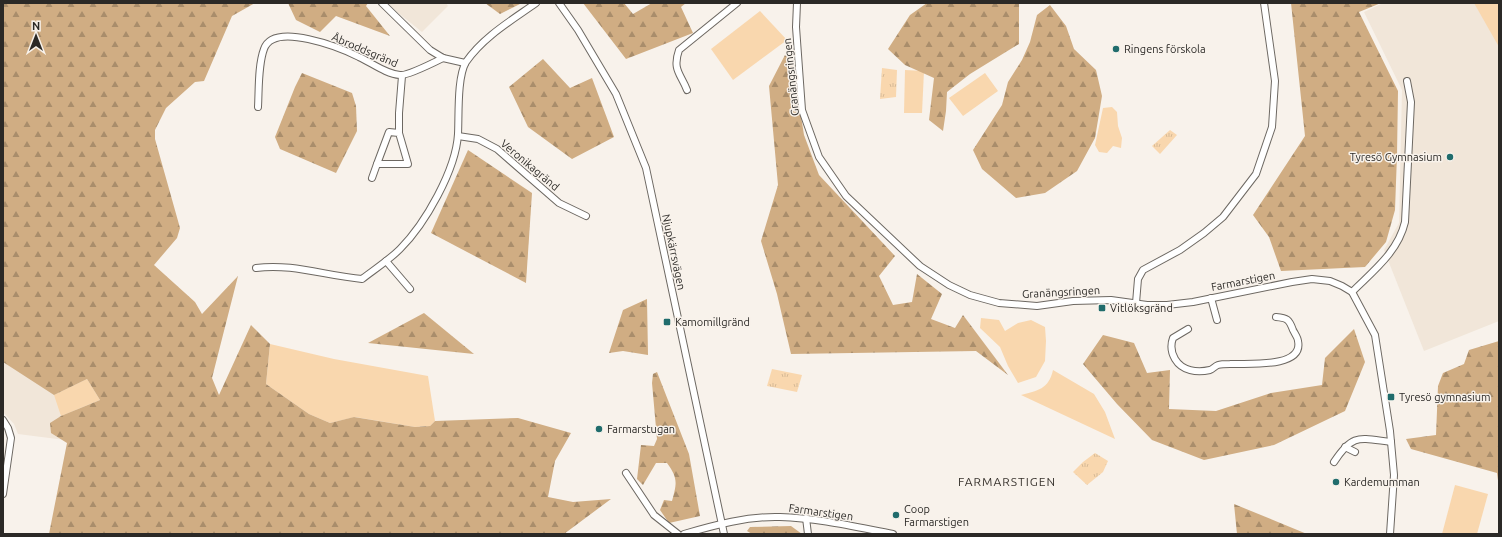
<svg xmlns="http://www.w3.org/2000/svg" width="1502" height="537" font-family="Ubuntu,sans-serif">
	<style>
		.built { fill: #f1e6d9 }
		.grass { fill: #f9d7ae }
		.forest { fill: url(#forest-firs) }
		.park { fill: url(#park-tufts) }
		.lines { fill: none; stroke-linecap: round; stroke-linejoin: round }
		.minor-casing { stroke: #6d6862; stroke-width: 8 }
		.minor { stroke: #fff; stroke-width: 6 }
		.poi-dot { fill: #206c6c; stroke: #f8f2eb; stroke-width: 1.5 }
		.labels { text-anchor: middle; stroke-width: 3; stroke-linejoin: round; paint-order: stroke }
		.poi-label { font-size: 11px; fill: #2b2926; stroke: #f8f2eb; text-anchor: start }
		.street-label { font-size: 11px; fill: #2b2926; stroke: #f8f2eb }
		.neighbourhood-label { font-size: 12px; letter-spacing: 1px; fill: #38332e; stroke: #f8f2eb }
	</style>
	<defs>
		<pattern id="forest-firs" width="22" height="20" patternUnits="userSpaceOnUse"><rect width="22" height="20" fill="#d0ad83"/><path d="M5 1l3.5 6h-7zM16 11l3.5 6h-7z" fill="#a98d6b"/></pattern>
		<pattern id="park-tufts" width="24" height="20" patternUnits="userSpaceOnUse"><rect width="24" height="20" fill="#f9d7ae"/><path d="M3 7l-1-3M5 7V3M7 7l1-3M15 17l-1-3M17 17v-4M19 17l1-3" fill="none" stroke="#d6b996"/></pattern>
	</defs>
	<rect width="100%" height="100%" fill="#f8f2eb"/>
	<!-- built -->
	<g class="built">
		<polygon points="388,3 446,3 448,6 422,32 396,11"/>
		<polygon points="1383,3 1499,3 1499,321 1424,351 1384,250 1399,223 1402,90 1364,12"/>
		<polygon points="3,338 87,379 65,440 18,434 14,424 3,412"/>
	</g>
	<!-- grass -->
	<g class="grass">
		<polygon points="1474,3 1499,3 1499,47"/>
		<polygon points="760,11 787,40 733,80 711,49"/>
		<polygon points="905,70 924,71 922,113 904,113"/>
		<polygon points="985,73 998,91 963,116 949,98"/>
		<polygon points="1112,107 1117,112 1118,126 1122,138 1121,148 1113,146 1107,153 1099,152 1095,145 1103,108"/>
		<polygon points="981,318 999,320 1005,331 1018,323 1031,320 1045,327 1046,341 1045,361 1036,377 1018,383 1008,366 1000,347 980,328"/>
		<polygon points="270,344 334,359 428,376 435,421 430,426 415,427 355,417 330,423 309,414 266,384"/>
		<path d="M1053,370L1094,394L1105,412L1115,439L1021,395C1037,391 1049,389 1053,370Z"/>
		<polygon points="87,379 100,400 61,416 54,395"/>
		<polygon points="1455,485 1488,494 1477,534 1442,534"/>
	</g>
	<!-- forest -->
	<g class="forest">
		<polygon points="3,3 255,3 232,16 204,81 195,82 166,108 155,130 155,139 180,228 177,238 154,265 195,302 202,314 238,276 212,378 219,395 251,325 270,344 266,384 309,414 330,423 354,417 415,427 430,426 435,421 518,418 571,433 555,461 548,497 573,502 611,499 564,534 49,534 67,443 51,433 50,423 61,416 100,400 87,379 54,395 3,362"/>
		<polygon points="288,3 368,3 366,6 390,36 336,16 320,32 296,20"/>
		<polygon points="485,3 522,3 500,14"/>
		<polygon points="583,3 624,3 633,14 652,3 686,3 681,7 693,33 626,59"/>
		<polygon points="927,3 1019,3 1019,44 970,74 947,92 946,111 943,131 929,120 934,78 905,65 888,49 910,15"/>
		<polygon points="1291,3 1381,3 1359,12 1398,91 1397,155 1395,210 1386,242 1365,267 1281,271 1269,237 1253,215 1305,136"/>
		<polygon points="1050,5 1066,26 1074,49 1096,70 1102,96 1095,138 1077,171 1045,193 1016,198 982,169 973,150 1002,105 1008,82 1022,60 1030,42 1037,15"/>
		<polygon points="785,55 792,60 804,135 819,175 895,256 879,276 893,305 912,302 917,274 942,294 931,319 955,328 963,315 1008,375 976,351 791,354 777,294 761,241 778,185 769,86"/>
		<polygon points="543,59 570,88 592,78 614,137 572,159 528,127 509,87"/>
		<polygon points="302,73 352,93 356,106 357,131 336,173 280,149 275,137 295,87"/>
		<polygon points="468,150 532,193 526,283 431,233"/>
		<polygon points="647,299 648,355 623,351 609,353 623,310"/>
		<polygon points="424,313 474,354 368,343"/>
		<polygon points="1354,329 1365,362 1345,411 1274,445 1204,460 1152,440 1117,404 1083,364 1103,335 1134,343 1147,373 1170,370 1169,409 1216,411 1271,393 1322,385 1325,358"/>
		<polygon points="1499,341 1499,488 1497,473 1411,449 1406,439 1436,435 1438,386 1443,373 1464,364 1469,350"/>
		<path d="M657,372L689,454L700,516L669,523L660,510L664,500L672,501C677,483 678,478 667,463H656L643,485L637,479L641,445L654,446L657,439L652,383L653,374Z"/>
		<polygon points="1234,504 1307,534 1237,534"/>
		<polygon points="791,526 802,534 752,534 747,531 750,527"/>
	</g>
	<!-- park -->
	<g class="park">
		<polygon points="882,68 897,70 896,97 880,99"/>
		<polygon points="1170,130 1177,135 1160,154 1152,146"/>
		<polygon points="772,369 802,375 797,392 767,386"/>
		<polygon points="1095,453 1108,461 1103,472 1087,485 1073,472 1083,462"/>
	</g>
	<g class="lines">
		<defs>
			<g id="minor">
				<polyline points="382,3 430,50 443,58 465,63"/>
				<polyline points="559,3 578,30 616,94 646,168 724,534"/>
				<polyline points="797,3 796,27 802,110 819,157 846,196 920,266 949,285 970,295 999,303 1037,306 1073,301 1111,300 1147,305 1167,305 1193,302 1292,282 1312,279 1330,281 1342,286 1352,292 1375,335 1390,431 1394,475 1390,534"/>
				<path d="M687,90C681,74 672,70 679,50L737,3"/>
				<path d="M258,107C259,89 258,65 264,49C274,21 341,48 359,57C372,63 386,74 400,75C407,76 435,62 443,58"/>
				<polyline points="399,133 389,132 377,164 408,164 399,133 399,113 402,76"/>
				<polyline points="458,136 478,139 497,149 559,203 586,216"/>
				<polyline points="372,178 377,164"/>
				<polyline points="386,261 410,289"/>
				<path d="M256,268C292,263 326,276 362,279C375,269 389,260 400,249C425,224 456,170 458,134C459,115 457,77 466,62C483,37 512,20 536,3"/>
				<path d="M1352,292C1373,271 1398,252 1405,222L1411,102L1407,81"/>
				<polyline points="1211,298 1217,320"/>
				<polyline points="1136,303 1138,279 1143,270 1180,250 1204,233 1223,217 1256,174 1272,127 1275,81 1264,3"/>
				<path d="M1188,329L1173,338C1170,346 1171,352 1175,359C1182,371 1197,373 1210,370C1213,369 1215,366 1218,365C1221,364 1227,364 1230,364C1245,363 1304,369 1298,341C1298,338 1295,334 1293,330C1289,319 1287,318 1276,317"/>
				<polyline points="3,420 8,428 11,438 3,494"/>
				<polyline points="1345,447 1355,452"/>
				<path d="M1334,462C1353,433 1359,438 1391,442"/>
				<polyline points="626,473 654,515 678,534"/>
				<polyline points="806,518 808,534"/>
				<path d="M684,534C715,525 748,516 780,517C818,518 856,527 893,534"/>
			</g>
		</defs>
		<!-- minor casing -->
		<use href="#minor" class="minor-casing"/>
		<!-- minor -->
		<use href="#minor" class="minor"/>
	</g>
	<!-- markers -->
	<g class="poi-dot">
		<circle cx="1116" cy="49" r="4"/>
		<circle cx="1450" cy="157" r="4"/>
		<rect x="1098" y="304" width="8" height="8" rx="2"/>
		<rect x="663" y="318" width="8" height="8" rx="2"/>
		<rect x="1387" y="393" width="8" height="8" rx="2"/>
		<circle cx="599" cy="429" r="4"/>
		<circle cx="1336" cy="482" r="4"/>
		<circle cx="896" cy="515" r="4"/>
	</g>
	<g class="labels">
		<!-- poi labels -->
		<g class="poi-label">
			<text x="1124" y="53">Ringens förskola</text>
			<text x="1442" y="161" text-anchor="end">Tyresö Gymnasium</text>
			<text x="1110" y="312">Vitlöksgränd</text>
			<text x="675" y="326">Kamomillgränd</text>
			<text x="1399" y="401">Tyresö gymnasium</text>
			<text x="607" y="433">Farmarstugan</text>
			<text x="1344" y="486">Kardemumman</text>
			<text x="904" y="513">Coop<tspan x="904" dy="13">Farmarstigen</tspan></text>
		</g>
		<!-- street labels -->
		<g class="street-label">
			<text transform="translate(365 50) rotate(23)" y="4">Åbroddsgränd</text>
			<text transform="translate(791 77) rotate(-96)" y="4">Granängsringen</text>
			<text transform="translate(530 165) rotate(40)" y="4">Veronikagränd</text>
			<text transform="translate(674 252) rotate(78)" y="4">Njupkärrsvägen</text>
			<text transform="translate(1243 281) rotate(-11)" y="4">Farmarstigen</text>
			<text transform="translate(1061 292) rotate(-3)" y="4">Granängsringen</text>
			<text transform="translate(821 512) rotate(8)" y="4">Farmarstigen</text>
		</g>
		<!-- neighbourhood labels -->
		<g class="neighbourhood-label">
			<text x="1007" y="486">FARMARSTIGEN</text>
		</g>
	</g>
	<!-- border -->
	<rect width="1502" height="537" fill="none" stroke="#2b2926" stroke-width="8"/>
	<!-- north arrow -->
	<g transform="translate(36 36)" stroke="#f8f2eb" stroke-width="3" paint-order="stroke">
	<path d="M0-3L7 15L0 10L-7 15Z" fill="#2b2926"/>
	<text y="-6" font-size="11" font-weight="bold" text-anchor="middle" fill="#2b2926">N</text>
	</g>
</svg>
